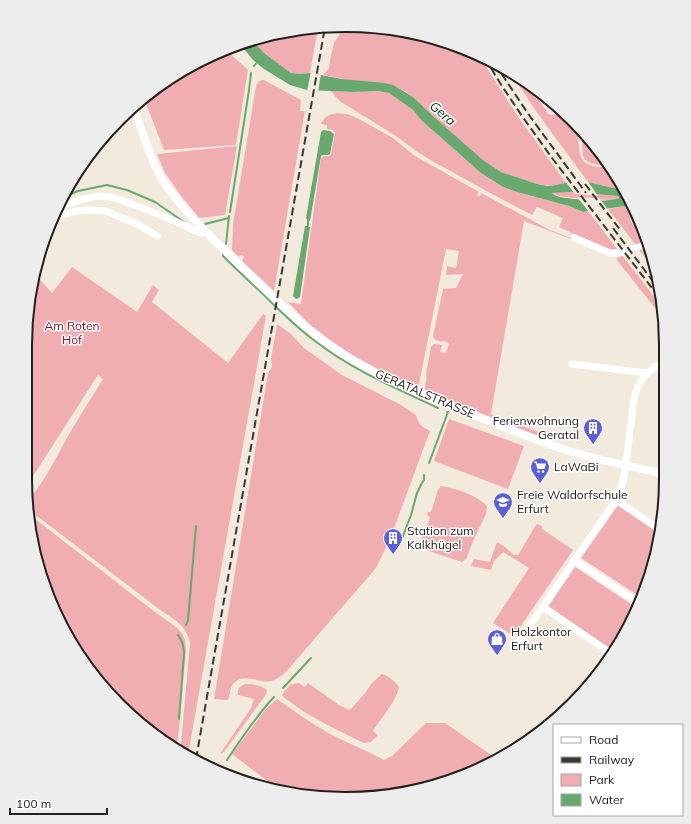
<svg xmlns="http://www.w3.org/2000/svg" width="691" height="824" font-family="Mulish,sans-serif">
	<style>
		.green { fill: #f0aeb2 }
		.water { fill: #69a86f; fill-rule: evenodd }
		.pier { fill: #f2eadd }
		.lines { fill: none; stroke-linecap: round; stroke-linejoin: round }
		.stream { stroke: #69a86f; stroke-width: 2 }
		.minor { stroke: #fff; stroke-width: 7 }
		.tertiary { stroke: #fff; stroke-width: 8 }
		.rail { stroke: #3b3832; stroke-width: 2; stroke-dasharray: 8 4; stroke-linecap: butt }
		.labels { text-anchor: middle; stroke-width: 3; stroke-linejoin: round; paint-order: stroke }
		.park-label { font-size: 12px; fill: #781128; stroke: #fff }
		.street-label { font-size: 12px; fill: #23201b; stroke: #fff }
		.poi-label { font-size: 12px; fill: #23201b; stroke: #fff; text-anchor: start }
		.water-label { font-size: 13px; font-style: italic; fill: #05350f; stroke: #fff }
		.rim { fill: none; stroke: #23201b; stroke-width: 2 }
	</style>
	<rect width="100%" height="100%" fill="#f2eadd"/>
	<!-- green -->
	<g class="green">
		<polygon points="351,26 408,31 468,49 479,55 502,92 521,121 566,183 551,186 537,184 501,172 483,160 433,116 413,97 404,91 323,75 329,68 330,60 334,43 341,32"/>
		<polygon points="318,28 310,73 300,74 291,73 264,53 252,40 283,31"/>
		<polygon points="223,49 225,49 248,70 236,145 164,150 144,98 167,79"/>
		<path d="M510,72L523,79L544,96L537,97L549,115C553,115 564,113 567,115C587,123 570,159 590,165C596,167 604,167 611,168L612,175L616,174L623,189L613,188L588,182L538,114Z"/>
		<path d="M262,80H264L301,100L300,111H305L274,291L242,261L244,257L242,255L238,256L232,250L233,224L256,87C257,84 258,81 262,80Z"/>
		<polygon points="331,91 353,92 378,91 389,93 413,110 422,121 438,135 481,173 503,187 517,192 569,206 583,212 589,212 617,249 611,250 608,250 559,227 563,218 537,207 532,215 492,194 432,161 416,151 396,136 341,102 335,96"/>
		<path d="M338,113L347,114L357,118L393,138L415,156L479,192L477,195L480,196L481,193L550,230L571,238V239L524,221L491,414L544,434L543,438L426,392C423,386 428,380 426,374L431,347L434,344L442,345L440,352L446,353L449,343L443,341V342L435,340L433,336L443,289L456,288L463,274L446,275L447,266L456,268L459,251L446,249L418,389L378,370L353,356L330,340L309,324L288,302L301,304L321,158L324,156H328L331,155L335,133L333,130L327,129V125L321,124C324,116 330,114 338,113Z"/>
		<path d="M581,129L610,165C601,165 587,166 583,156Z"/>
		<polygon points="237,146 225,215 199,218 179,193 165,173 157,154"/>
		<polygon points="573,192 618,196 620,198 617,200 611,200 572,198 559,196 550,193"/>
		<polygon points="632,205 642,223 647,240 632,217 629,219 644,241 644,242 636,245 608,209"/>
		<polygon points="649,248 657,272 639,250"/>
		<polygon points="622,255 662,307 663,318 616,259"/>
		<path d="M72,267L137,312L153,285L159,290L152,302L228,363L263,314L266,316L188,755L180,751L181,744L190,643C186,624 173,619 159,609L29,510L28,500C47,479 58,453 72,429C82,412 93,396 103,379L98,375L26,487L25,478L28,304L36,275L52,293Z"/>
		<path d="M277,324L291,334L304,348L342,375L401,405L416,415C419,425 421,426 430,431L390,539L376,568L285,673C281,676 276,680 271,681C260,684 244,672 234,683C230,686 230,695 228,700L214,699L268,373C272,368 273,366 271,360Z"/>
		<polygon points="449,419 524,446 508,489 434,461"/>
		<path d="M441,486C457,489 475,494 487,506L486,514L475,537L466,559L462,562L420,548C420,537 427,528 430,517L427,515L428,512H431L438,490Z"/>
		<polygon points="619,504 659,531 649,581 642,598 581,558"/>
		<polygon points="30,515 151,609 176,627 182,633 185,640 186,650 179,729 176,749 168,745 105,690 68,639 36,561"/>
		<polygon points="537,524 542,526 542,529 573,550 514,636 493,623 529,568 503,552 494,561 491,570 471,566 474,559 490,562 497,542 505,547 514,555 518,555 536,525"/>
		<polygon points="575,567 637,608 623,639 614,651 548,607"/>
		<path d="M382,674C389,676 394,681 399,687C397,700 380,720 373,731L378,735L371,742L364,743L333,728L304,712L282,696L283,693L291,684L299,683L305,687L308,683L339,705L350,710L365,693L372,683Z"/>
		<path d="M245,684C252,684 260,685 266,689L267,692L265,696L224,752L220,754L251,708L254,699L238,695C237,689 240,686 245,684Z"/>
		<path d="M277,699C294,711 310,722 328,733C347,743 366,750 384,760L392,756L426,723H445L497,759L468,775L408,793L324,798L278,789L232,754L266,709Z"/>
	</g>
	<!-- water -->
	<g class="water">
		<path d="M252,40L264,53L291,73L300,74L310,73L342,79L384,83L393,85L413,97L433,116L483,160L501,172L537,184L547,186H551L565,183L588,182L613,188L623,189L632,205L583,212L569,206L517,192L503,187L481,173L438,135L422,121L413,110L389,93L378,91L353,92L307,90L290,85L264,69L253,60L240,44ZM573,192L618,196L619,198C612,203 570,199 560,197C557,196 554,195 551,193Z"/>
		<polygon points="323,130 330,131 334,134 330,154 328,155 322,155 321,156 310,221 308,221 306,218 321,132"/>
		<polygon points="305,226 307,226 310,227 300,297 297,299 295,298 293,296"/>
	</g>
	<!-- pier -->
	<g class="pier">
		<polygon points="311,71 321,73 318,92 307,92"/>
		<polygon points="587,180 598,196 575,194 565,181"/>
		<polygon points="577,197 599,198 609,211 590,213"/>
	</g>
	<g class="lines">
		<!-- stream -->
		<g class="stream">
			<polyline points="254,66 258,61"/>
			<polyline points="62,198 78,191 107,185 127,190 155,202 184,222"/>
			<polyline points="230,212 249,90 251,73"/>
			<polyline points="205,224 229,218"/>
			<polyline points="308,226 308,221"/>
			<polyline points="226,244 229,216"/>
			<path d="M223,255V256C237,270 251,283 265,296C281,312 297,328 315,341C352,370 396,388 438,408"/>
			<polyline points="429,463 448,412 447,412"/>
			<polyline points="401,541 411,515 417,493 422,483 424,480 424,475"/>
			<polyline points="186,625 188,620 196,526"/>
			<path d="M178,635C183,641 184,647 184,654L179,719"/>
			<polyline points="283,688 311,658"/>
			<path d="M227,760C241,739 256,716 274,697"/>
		</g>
		<!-- minor -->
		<g class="minor">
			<path d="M57,208C70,204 87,196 101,196C112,196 122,200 131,204C147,209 162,216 177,222C188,227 197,234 209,234"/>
			<polyline points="54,217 77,211 89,210 106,211 137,224 157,236"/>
			<polyline points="575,238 610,253 620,253 648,244"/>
			<polyline points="572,364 646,373"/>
			<polyline points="616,500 659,529"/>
			<polyline points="574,560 639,603"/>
			<polyline points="543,607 612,654"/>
			<path d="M520,640L616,500L622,485L625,471L634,399C638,381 647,368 666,362"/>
		</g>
		<!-- tertiary -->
		<path class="tertiary" d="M133,107C144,134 151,164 168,188C188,216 215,241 240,265C270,294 299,324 334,348C377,377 426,396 474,415C509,429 544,444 579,454C608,462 637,468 665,474"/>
		<!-- rail -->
		<g class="rail">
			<polyline points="485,58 500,83 522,116 552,158 662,301"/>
			<polyline points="495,64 529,115 586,193"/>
			<polyline points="585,184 621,231"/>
			<polyline points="613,228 655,284"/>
			<polyline points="196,759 325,27"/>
		</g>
	</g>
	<!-- icons -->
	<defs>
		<symbol id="building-pin" viewBox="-11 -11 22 30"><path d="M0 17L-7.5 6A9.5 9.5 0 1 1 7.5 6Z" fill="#5b60d7" stroke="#fff"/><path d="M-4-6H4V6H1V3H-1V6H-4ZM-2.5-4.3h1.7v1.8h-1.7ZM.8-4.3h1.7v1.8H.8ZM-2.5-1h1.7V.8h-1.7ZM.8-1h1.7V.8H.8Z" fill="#fff"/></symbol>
		<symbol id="supermarket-pin" viewBox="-11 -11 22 30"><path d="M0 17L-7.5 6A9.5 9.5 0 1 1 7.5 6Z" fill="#5b60d7" stroke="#fff"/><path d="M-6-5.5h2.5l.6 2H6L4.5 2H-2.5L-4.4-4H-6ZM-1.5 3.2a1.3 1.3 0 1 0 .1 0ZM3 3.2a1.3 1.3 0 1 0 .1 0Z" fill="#fff"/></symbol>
		<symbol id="school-pin" viewBox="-11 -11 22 30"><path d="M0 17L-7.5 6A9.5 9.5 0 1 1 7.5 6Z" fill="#5b60d7" stroke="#fff"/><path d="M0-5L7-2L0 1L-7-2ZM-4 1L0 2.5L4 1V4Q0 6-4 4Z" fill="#fff"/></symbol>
		<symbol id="shop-pin" viewBox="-11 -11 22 30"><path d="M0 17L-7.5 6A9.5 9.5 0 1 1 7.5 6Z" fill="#5b60d7" stroke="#fff"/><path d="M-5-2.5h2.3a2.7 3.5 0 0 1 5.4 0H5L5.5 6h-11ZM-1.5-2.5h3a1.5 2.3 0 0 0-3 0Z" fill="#fff"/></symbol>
	</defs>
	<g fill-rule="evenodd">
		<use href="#building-pin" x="582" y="417" width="22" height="30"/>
		<use href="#supermarket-pin" x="529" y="456" width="22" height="30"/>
		<use href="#school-pin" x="492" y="491" width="22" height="30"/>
		<use href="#building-pin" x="382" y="527" width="22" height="30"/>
		<use href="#shop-pin" x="486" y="628" width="22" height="30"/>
	</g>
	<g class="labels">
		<!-- park labels -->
		<g class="park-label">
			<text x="72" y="330">Am Roten<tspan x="72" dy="14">Hof</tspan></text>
		</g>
		<!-- street labels -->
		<g class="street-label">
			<text transform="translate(425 394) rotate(23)" y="4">GERATALSTRASSE</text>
		</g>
		<!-- poi labels -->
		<g class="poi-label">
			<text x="579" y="425" text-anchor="end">Ferienwohnung<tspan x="579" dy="14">Geratal</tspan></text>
			<text x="554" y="471">LaWaBi</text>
			<text x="517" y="499">Freie Waldorfschule<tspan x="517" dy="14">Erfurt</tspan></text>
			<text x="407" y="535">Station zum<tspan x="407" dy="14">Kalkhügel</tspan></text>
			<text x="511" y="636">Holzkontor<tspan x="511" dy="14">Erfurt</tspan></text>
		</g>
		<!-- water labels -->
		<g class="water-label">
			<text transform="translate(443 113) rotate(40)" y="5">Gera</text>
		</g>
	</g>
	<!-- crop -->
	<path d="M0 0H691V824H0ZM345 32H346A313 313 0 0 1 659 345V479A313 313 0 0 1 346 792H345A313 313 0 0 1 32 479V345A313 313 0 0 1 345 32Z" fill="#ededed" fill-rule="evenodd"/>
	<path class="rim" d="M345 32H346A313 313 0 0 1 659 345V479A313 313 0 0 1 346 792H345A313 313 0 0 1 32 479V345A313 313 0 0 1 345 32Z"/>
	<!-- legend -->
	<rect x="553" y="724" width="130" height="92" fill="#ffffff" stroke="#a7a6a4"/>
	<rect x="561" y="737" width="20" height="6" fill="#ffffff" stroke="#a7a6a4"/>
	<text x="589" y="744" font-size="12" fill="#23201b">Road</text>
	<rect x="561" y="757" width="20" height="6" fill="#3b3832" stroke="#a7a6a4"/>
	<text x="589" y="764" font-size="12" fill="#23201b">Railway</text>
	<rect x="561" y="774" width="20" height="12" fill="#f0aeb2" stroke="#a7a6a4"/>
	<text x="589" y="784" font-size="12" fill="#23201b">Park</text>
	<rect x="561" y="794" width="20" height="12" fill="#69a86f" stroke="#a7a6a4"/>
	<text x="589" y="804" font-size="12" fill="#23201b">Water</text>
	<!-- scale -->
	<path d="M10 808v6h97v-6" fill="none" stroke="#23201b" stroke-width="2"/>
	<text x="16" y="808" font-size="12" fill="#23201b" stroke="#ffffff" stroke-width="3" paint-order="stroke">100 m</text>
</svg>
